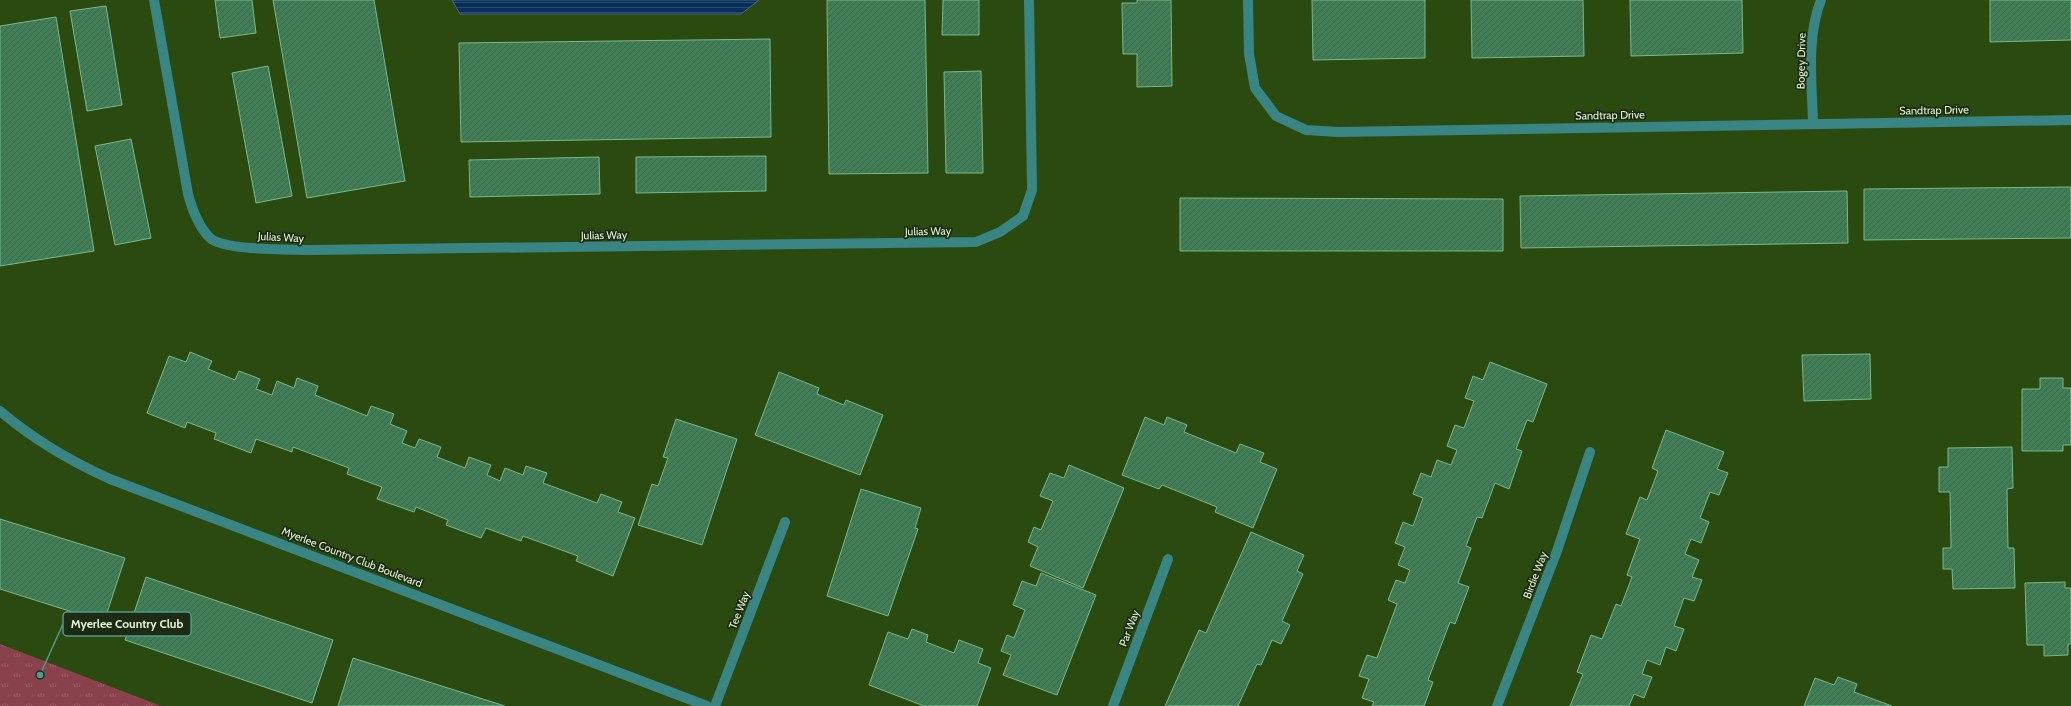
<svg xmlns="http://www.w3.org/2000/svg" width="2071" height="706" font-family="Cabin,sans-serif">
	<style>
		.grass { fill: url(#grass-tufts) }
		.water { fill: url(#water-rules); stroke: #486a7e }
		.building { fill: url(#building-hatch); stroke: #79b98d }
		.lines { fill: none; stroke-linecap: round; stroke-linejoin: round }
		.minor { stroke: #388584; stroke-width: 10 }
		.labels { text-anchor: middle; stroke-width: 3.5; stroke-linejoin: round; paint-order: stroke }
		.street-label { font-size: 11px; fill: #e1f5d6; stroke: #1d2b13 }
		.leader { fill: none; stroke: #4e9c8d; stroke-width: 1.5 }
		.callout-dot { fill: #4e9c8d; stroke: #1d2b13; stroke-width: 1.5 }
		.callout { fill: #1d2b13; stroke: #4e9c8d; stroke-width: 1.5 }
		.callout-label { font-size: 12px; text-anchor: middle; font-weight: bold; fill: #e1f5d6 }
	</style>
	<defs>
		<pattern id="grass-tufts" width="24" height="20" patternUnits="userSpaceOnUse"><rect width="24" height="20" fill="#89424b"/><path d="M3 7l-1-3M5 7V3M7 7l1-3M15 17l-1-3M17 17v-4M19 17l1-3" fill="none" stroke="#995e64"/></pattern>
		<pattern id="water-rules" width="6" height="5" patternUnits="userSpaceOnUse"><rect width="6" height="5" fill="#072f59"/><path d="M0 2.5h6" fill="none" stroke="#2b4e70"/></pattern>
		<pattern id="building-hatch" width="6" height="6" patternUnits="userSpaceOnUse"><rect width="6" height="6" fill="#407f56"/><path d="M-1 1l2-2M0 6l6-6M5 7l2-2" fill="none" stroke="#42644b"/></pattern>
	</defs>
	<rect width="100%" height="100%" fill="#2a4a0f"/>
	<!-- grass -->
	<polygon class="grass" points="0,644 161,706 0,706"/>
	<!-- water -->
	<polygon class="water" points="452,0 759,0 741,14 460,14"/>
	<!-- building -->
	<g class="building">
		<polygon points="215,0 252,0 256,33 220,38"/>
		<polygon points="273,0 374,0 405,181 307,198"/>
		<polygon points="827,0 925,0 928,173 829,174"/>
		<polygon points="943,0 979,0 979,35 942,35"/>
		<polygon points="1137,0 1171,0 1172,86 1137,87 1137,54 1123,54 1122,3 1137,3"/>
		<polygon points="1312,0 1425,0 1425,58 1313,60"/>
		<polygon points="1471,0 1583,0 1584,56 1472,58"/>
		<polygon points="1630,0 1742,0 1743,53 1631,56"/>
		<polygon points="1990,0 2071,0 2071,40 1990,42"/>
		<polygon points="106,6 122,105 87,111 70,11"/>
		<polygon points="56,17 94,251 0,266 0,26"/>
		<polygon points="770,39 771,137 461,142 459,43"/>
		<polygon points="268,66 292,196 256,203 232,73"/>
		<polygon points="981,71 983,173 946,173 944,72"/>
		<polygon points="131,139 151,238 115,245 95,146"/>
		<polygon points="766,156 766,191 636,193 636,157"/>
		<polygon points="599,157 600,194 470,197 469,160"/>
		<polygon points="2071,187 2071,238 1864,240 1864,189"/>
		<polygon points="1847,191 1848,243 1521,248 1520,196"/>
		<polygon points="1180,198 1503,199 1503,251 1180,251"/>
		<polygon points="190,352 212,361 208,369 235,380 239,371 260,379 256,389 272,395 277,381 294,388 297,378 318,386 315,395 367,416 371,406 394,414 390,424 407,431 402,443 415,448 419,439 441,447 437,457 465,468 469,457 491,465 487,475 500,481 505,468 523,475 526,466 547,473 543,483 597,503 601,494 622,502 618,512 635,518 613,576 576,561 578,556 523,536 521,541 486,528 481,538 446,525 448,520 416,507 414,512 377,499 382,487 347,474 349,468 293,447 292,452 256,439 251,453 214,439 216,433 187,422 185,428 147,413 169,356 186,362"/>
		<polygon points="1870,354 1871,399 1804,401 1802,355"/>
		<polygon points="1490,362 1547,384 1533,422 1527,420 1516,449 1522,451 1509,489 1495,483 1482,518 1477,517 1466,546 1471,548 1458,583 1469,587 1455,624 1450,622 1428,680 1433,682 1424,706 1372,706 1374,702 1362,698 1369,679 1359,676 1367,655 1377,658 1397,604 1388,600 1396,580 1405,583 1410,570 1398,565 1405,547 1395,543 1403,522 1413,526 1423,498 1413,494 1421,473 1431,477 1437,460 1451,465 1457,450 1447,446 1455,425 1464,428 1474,401 1465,398 1473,376 1483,380"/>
		<polygon points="779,372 819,388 817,394 844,405 846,400 883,415 860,475 755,435"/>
		<polygon points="2040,378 2063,378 2063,388 2071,388 2071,445 2063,445 2063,451 2022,451 2022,389 2040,389"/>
		<polygon points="1145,417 1164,425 1167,417 1187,425 1184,432 1236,453 1240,444 1264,453 1260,462 1277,469 1253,528 1215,512 1217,507 1162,485 1159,489 1122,475"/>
		<polygon points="676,419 737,439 702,545 638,525 652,484 658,486 668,458 663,457"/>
		<polygon points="1666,430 1724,452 1717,469 1728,473 1719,495 1710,492 1700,518 1709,522 1701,543 1691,539 1685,554 1699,560 1692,577 1702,580 1694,601 1684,598 1674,626 1684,629 1676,651 1666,647 1660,665 1647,660 1642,674 1652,677 1644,698 1634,694 1629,706 1570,706 1583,674 1577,672 1591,635 1602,639 1616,604 1621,606 1632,577 1627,575 1640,539 1626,534 1640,497 1647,500 1658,471 1652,468"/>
		<polygon points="2012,447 2013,488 2007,489 2008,548 2014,548 2015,588 1953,589 1952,569 1943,569 1943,548 1951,548 1950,492 1939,492 1939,467 1948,467 1948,448"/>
		<polygon points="1069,465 1124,488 1083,588 1030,566 1038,547 1028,542 1034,527 1041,530 1053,501 1040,496 1050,473 1064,478"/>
		<polygon points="861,489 921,508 915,528 918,529 888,616 827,596"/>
		<polygon points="0,519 125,558 104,622 0,589"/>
		<polygon points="1251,532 1304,555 1297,571 1303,574 1282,621 1290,625 1281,644 1272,640 1261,665 1257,664 1238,706 1165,706 1199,630 1206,633"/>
		<polygon points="1041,573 1096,595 1057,695 1003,675 1011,655 1001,651 1007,635 1014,638 1025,610 1013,605 1022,581 1036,586"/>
		<polygon points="146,577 333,640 312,703 125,640"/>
		<polygon points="2065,582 2065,588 2071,588 2071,644 2068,644 2068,655 2044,656 2044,645 2027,645 2025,583"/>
		<polygon points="912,629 928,635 926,642 954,653 959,640 983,649 978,663 991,668 977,706 924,706 869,685 888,632 908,639"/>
		<polygon points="353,658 505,706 338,706"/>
		<polygon points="1838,677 1857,684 1854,692 1892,706 1804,706 1815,678 1834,685"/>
	</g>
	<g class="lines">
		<!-- minor -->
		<g class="minor">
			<path d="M154,0L188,194C192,209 198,226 210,238C225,251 289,249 311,250L976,242L1000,232L1023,216L1032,190L1029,0"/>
			<polyline points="1248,0 1249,54 1255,88 1276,116 1306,130 1338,132 2071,120"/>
			<path d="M1813,123C1812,83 1806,38 1821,0"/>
			<path d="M0,411C33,439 70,461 110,479L707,706"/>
			<polyline points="715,706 785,522"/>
			<polyline points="1113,706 1168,559"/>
			<polyline points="1497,706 1557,551 1590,452"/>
		</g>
	</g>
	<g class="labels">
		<!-- street labels -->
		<g class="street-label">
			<text transform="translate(1801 61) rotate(-89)" y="4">Bogey Drive</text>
			<text transform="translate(1934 110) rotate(-1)" y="4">Sandtrap Drive</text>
			<text transform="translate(1610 115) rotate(-1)" y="4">Sandtrap Drive</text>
			<text transform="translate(928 231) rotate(-1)" y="4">Julias Way</text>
			<text transform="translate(604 235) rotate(-1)" y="4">Julias Way</text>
			<text transform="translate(281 237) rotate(3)" y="4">Julias Way</text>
			<text transform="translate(352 557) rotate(21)" y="4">Myerlee Country Club Boulevard</text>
			<text transform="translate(1535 575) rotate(-69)" y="4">Birdie Way</text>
			<text transform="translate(739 610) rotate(-69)" y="4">Tee Way</text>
			<text transform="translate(1129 628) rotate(-69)" y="4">Par Way</text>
		</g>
	</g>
	<!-- callouts -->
	<path class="leader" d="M40 675L63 624"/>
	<circle class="callout-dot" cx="40" cy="675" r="4"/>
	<rect class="callout" x="63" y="612" width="128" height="24" rx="4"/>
	<g class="callout-label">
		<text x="127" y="628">Myerlee Country Club</text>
	</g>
</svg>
